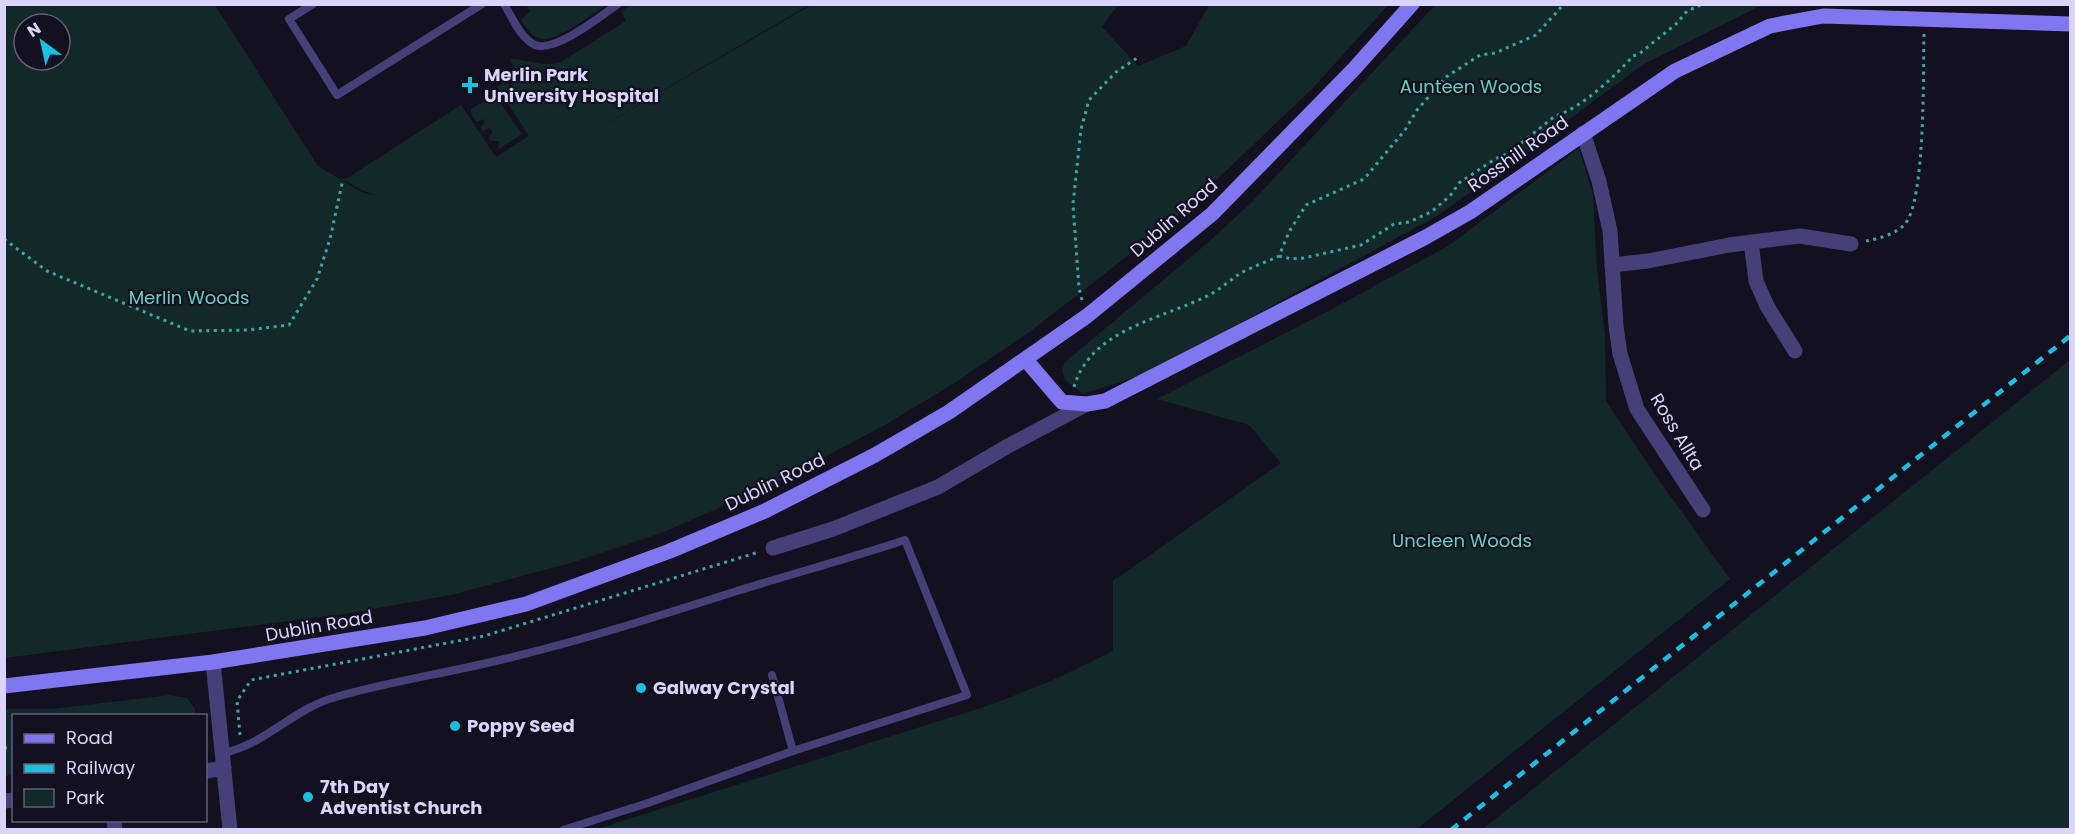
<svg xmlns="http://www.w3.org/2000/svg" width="2075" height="834" font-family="Poppins,sans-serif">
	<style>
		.green { fill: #132829; fill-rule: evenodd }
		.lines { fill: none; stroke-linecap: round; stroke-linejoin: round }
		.path { stroke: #3ca5a5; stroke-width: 3; stroke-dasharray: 3 4.5; stroke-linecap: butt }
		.lane { stroke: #464079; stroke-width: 8 }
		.street { stroke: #464079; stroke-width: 15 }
		.secondary { stroke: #8076ef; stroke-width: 15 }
		.rail { stroke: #1bbfdf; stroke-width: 4.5; stroke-dasharray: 9 8; stroke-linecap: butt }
		.poi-dot { fill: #1bbfdf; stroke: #131020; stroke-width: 2 }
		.labels { text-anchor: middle; stroke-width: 4.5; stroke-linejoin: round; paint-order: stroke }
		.poi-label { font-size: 18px; font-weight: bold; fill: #dad4fa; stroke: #131020; text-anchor: start }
		.park-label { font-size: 18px; fill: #68d1bd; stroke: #131020 }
		.street-label { font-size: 18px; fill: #dad4fa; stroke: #131020 }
	</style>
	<rect width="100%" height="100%" fill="#131020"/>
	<!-- green -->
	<g class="green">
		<path d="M4,5H215L318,166L361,192L377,196L362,190L344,180L461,105L496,157L529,136L497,87L506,81L510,85L521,77L509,59C526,59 542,67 559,63L626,21L621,11L631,5H809L559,151L811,5H1118L1102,27L1138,66L1186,46L1209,5H1388L1313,88L1185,210L1093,283L1028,333L953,384L883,426L780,481L664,532L574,562L451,595L351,613L5,658ZM24,24H60V60H24Z"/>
		<path d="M526,5H606C592,14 554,45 538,38C530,35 526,27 521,20L530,11Z"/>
		<polygon points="1435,5 1909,5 1758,7 1644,64 1439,215 1148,373 1083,394 1065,380 1062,370 1065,362 1205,245 1252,202"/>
		<path d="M495,95L522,134L498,150L499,141H490L488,138L493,132L491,129L488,128L483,131L481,127L485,122L483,119L477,122C474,119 470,113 471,109Z"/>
		<polygon points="1579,148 1593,196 1597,270 1605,334 1606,401 1653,472 1730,579 1417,829 597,829 990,705 1053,680 1113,651 1113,581 1281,463 1249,425 1157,399 1334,308 1448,246"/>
		<polygon points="2070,360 2070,829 1483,829"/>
		<polygon points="170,695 187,698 195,709 195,715 14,716 13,775 5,776 5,709 52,709"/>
	</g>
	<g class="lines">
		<!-- path -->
		<g class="path">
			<polyline points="4,239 47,271 190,331 248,330 289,325 317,279 330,239 343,179"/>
			<path d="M1866,241C1878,239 1895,234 1904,225C1926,204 1923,68 1924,33"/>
			<path d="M1279,256L1292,259L1304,258L1361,245L1394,224L1409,222L1431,212L1450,196L1459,183L1495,159L1509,153L1555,116C1583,107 1614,77 1633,56L1639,54L1676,24L1687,11L1703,4"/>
			<polyline points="1082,300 1079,288 1073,204 1081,129 1089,100 1116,72 1140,56"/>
			<path d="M1074,387C1091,328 1164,319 1211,294C1222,288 1231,279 1241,273C1253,266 1267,262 1279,256L1289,232L1306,205L1364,179L1405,130L1417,110L1446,77L1480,55L1495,53L1536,35L1564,4"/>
			<polyline points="240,735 237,701 251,680 484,636 759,552"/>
			<polyline points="4,748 14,747"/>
		</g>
		<!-- lane -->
		<g class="lane">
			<polyline points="313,4 289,19 337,95 482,4"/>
			<path d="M504,4C512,17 521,39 535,45C555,53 601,16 618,4"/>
			<polyline points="772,675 793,751"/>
			<path d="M223,753C265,745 294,708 336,697C391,681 448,673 504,659C584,640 662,615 740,590C795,573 851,558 905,540L967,695L793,751L648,803L563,830"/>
		</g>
		<!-- street -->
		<g class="street">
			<polyline points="1583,133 1599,181 1610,231 1616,326 1620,354 1637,409 1703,510"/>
			<polyline points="1751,242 1756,281 1767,306 1795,351"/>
			<polyline points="1612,265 1648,261 1729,245 1800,236 1851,244"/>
			<polyline points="773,548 833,529 938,487 1008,446 1087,404"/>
			<polyline points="213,662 230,830"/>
			<polyline points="206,771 224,768"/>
			<polyline points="4,801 14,800"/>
			<polyline points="114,820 115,830"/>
		</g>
		<!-- secondary -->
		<g class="secondary">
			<polyline points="1026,360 1062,402 1087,404 1105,401 1424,238 1470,212 1675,71 1770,26 1823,16 2070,24"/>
			<polyline points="4,686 213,662 425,628 526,604 670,551 765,511 875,455 949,412 1087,316 1212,214 1354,69 1412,4"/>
		</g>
		<!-- rail -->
		<polyline class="rail" points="1451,830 2070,336"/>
	</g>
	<!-- markers -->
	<g class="poi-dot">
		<path d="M467 76h6v6h6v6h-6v6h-6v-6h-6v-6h6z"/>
		<circle cx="641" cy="688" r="6"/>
		<circle cx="455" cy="726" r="6"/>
		<circle cx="308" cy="797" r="6"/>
	</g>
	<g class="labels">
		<!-- poi labels -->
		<g class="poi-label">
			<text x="484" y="81">Merlin Park<tspan x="484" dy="21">University Hospital</tspan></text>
			<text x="653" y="694">Galway Crystal</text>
			<text x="467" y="732">Poppy Seed</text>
			<text x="320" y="793">7th Day<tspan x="320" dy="21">Adventist Church</tspan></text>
		</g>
		<!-- park labels -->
		<g class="park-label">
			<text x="1471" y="93">Aunteen Woods</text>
			<text x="189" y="304">Merlin Woods</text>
			<text x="1462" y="547">Uncleen Woods</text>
		</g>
		<!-- street labels -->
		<g class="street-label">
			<text transform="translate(1518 154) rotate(-35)" y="6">Rosshill Road</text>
			<text transform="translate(1174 218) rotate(-41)" y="6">Dublin Road</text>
			<text transform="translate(1677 432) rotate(59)" y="6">Ross Allta</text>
			<text transform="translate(775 482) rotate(-26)" y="6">Dublin Road</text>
			<text transform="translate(319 626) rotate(-10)" y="6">Dublin Road</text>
		</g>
	</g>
	<!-- border -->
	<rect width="2075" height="834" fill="none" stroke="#dad4fa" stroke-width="12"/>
	<!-- legend -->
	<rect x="12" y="714" width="195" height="108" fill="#131020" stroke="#635e77" stroke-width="1.5"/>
	<rect x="24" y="734" width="30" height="9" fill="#8076ef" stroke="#635e77" stroke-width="1.5"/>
	<text x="66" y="744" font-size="18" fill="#dad4fa">Road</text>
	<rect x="24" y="764" width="30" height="9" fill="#1bbfdf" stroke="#635e77" stroke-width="1.5"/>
	<text x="66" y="774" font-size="18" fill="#dad4fa">Railway</text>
	<rect x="24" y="789" width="30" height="18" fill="#132829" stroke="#635e77" stroke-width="1.5"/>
	<text x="66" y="804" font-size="18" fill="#dad4fa">Park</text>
	<!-- north arrow -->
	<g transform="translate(42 42) rotate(327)"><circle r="28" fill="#131020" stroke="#635e77" stroke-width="1.5"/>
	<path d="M0-4.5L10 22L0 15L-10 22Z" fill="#1bbfdf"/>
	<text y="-9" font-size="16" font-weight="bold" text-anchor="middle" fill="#dad4fa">N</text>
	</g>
</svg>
